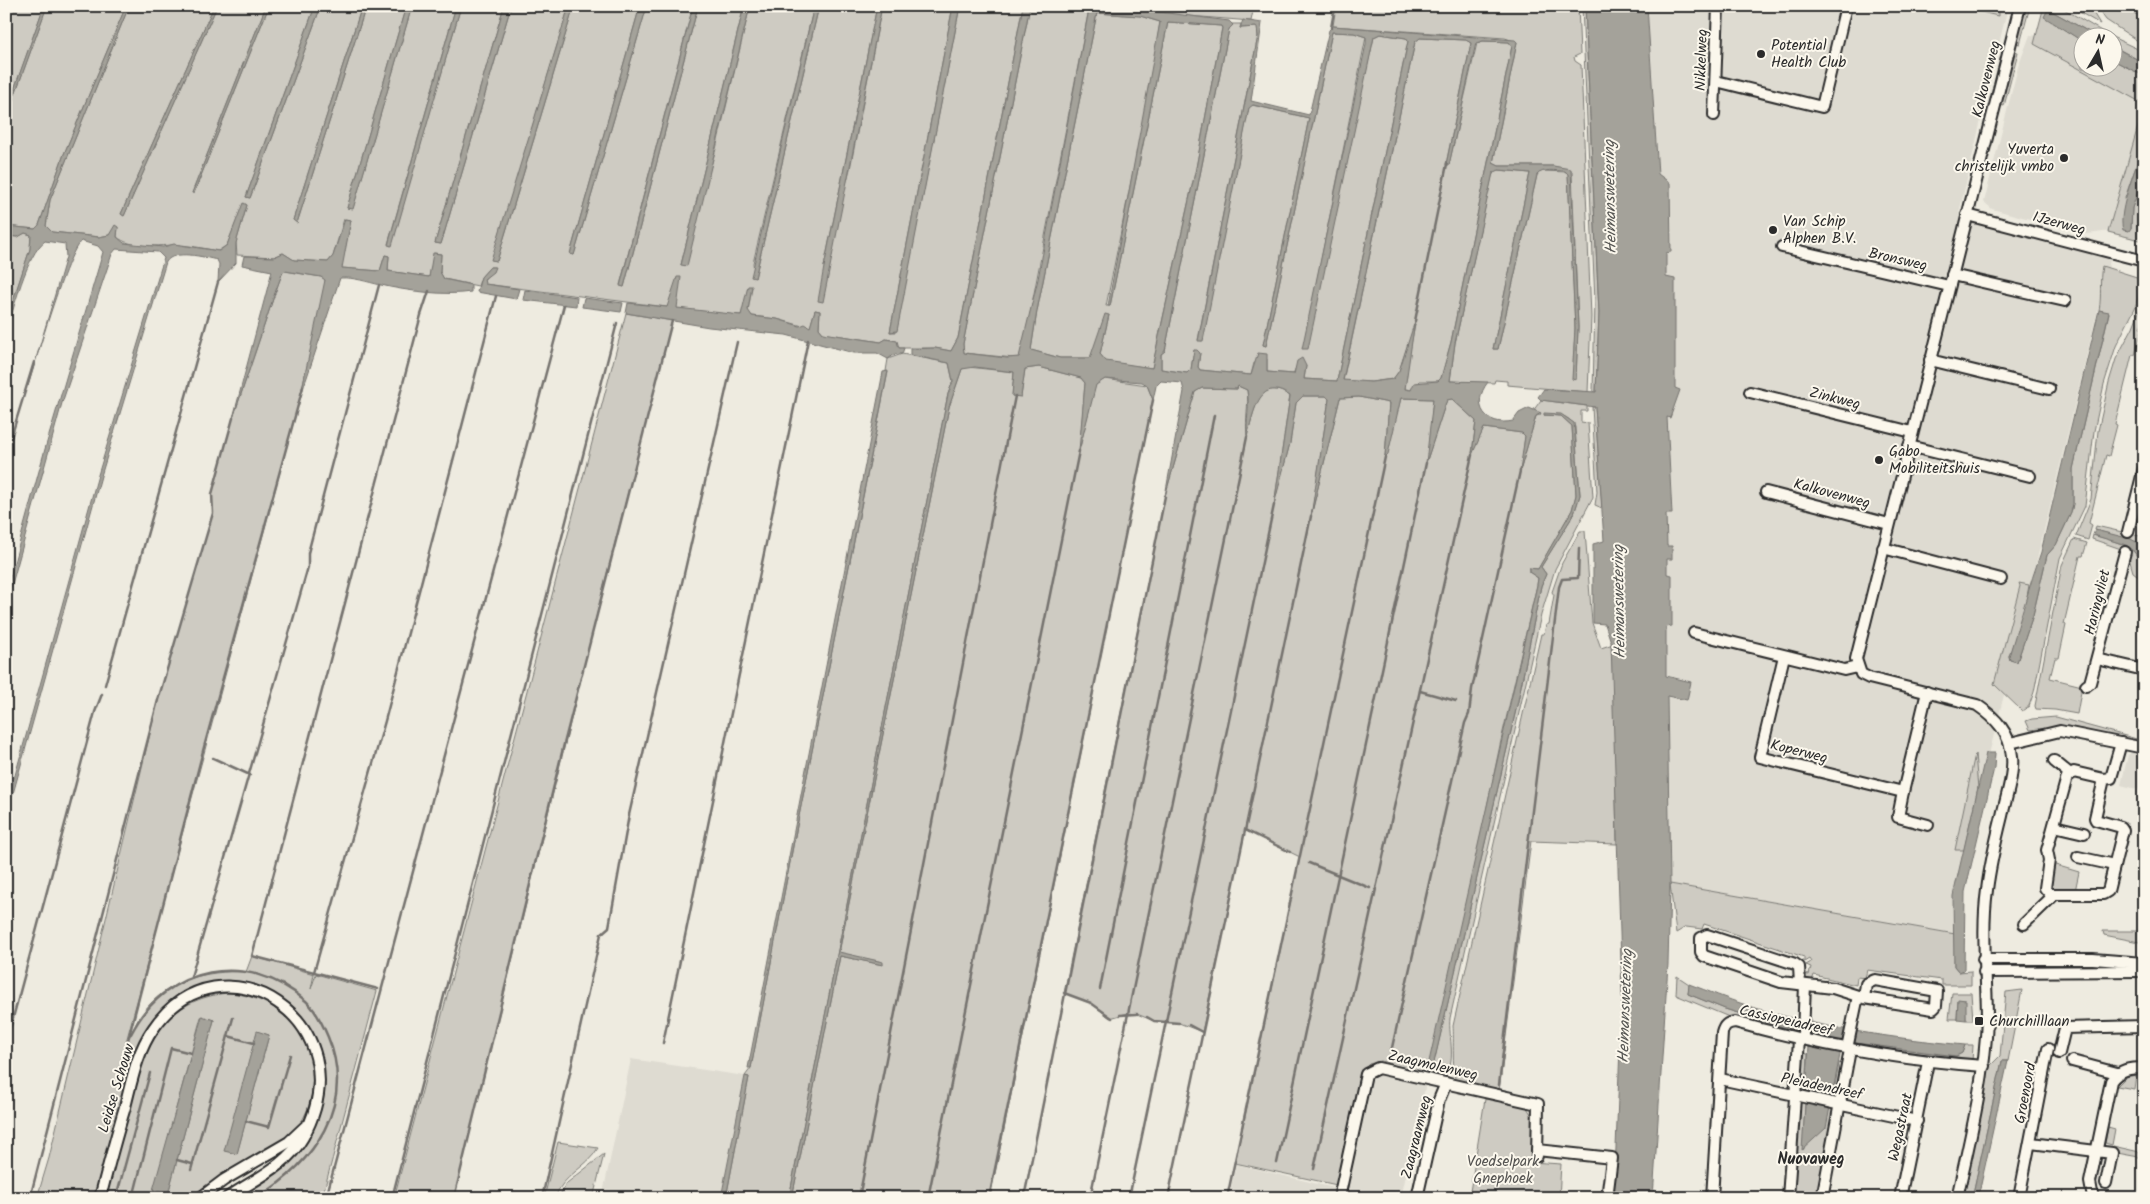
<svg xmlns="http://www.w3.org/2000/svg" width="2150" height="1204" font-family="Kalam,sans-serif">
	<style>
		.built { fill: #dedbd1 }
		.green { fill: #cecbc2; stroke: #7c7b76; fill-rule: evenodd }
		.water { fill: #a4a29a; stroke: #74726e; fill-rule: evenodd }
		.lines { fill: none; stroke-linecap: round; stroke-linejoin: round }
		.stream { stroke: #74726e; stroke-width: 2.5 }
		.minor-casing { stroke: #2b2b2b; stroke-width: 14 }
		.minor { stroke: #fbf7ec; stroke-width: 10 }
		.poi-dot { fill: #2b2b2b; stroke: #fbf7ec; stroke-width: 2 }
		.labels { text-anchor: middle; stroke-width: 4; stroke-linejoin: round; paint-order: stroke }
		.poi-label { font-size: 15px; fill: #2b2b2b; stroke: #fbf7ec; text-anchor: start }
		.street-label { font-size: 15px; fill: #2b2b2b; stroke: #fbf7ec }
		.park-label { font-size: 15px; fill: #545351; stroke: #fbf7ec }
		.water-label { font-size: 16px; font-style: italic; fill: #555552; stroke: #fbf7ec }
		.neighbourhood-label { font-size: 16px; font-weight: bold; fill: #2b2b2b; stroke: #fbf7ec }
	</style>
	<rect width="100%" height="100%" fill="#eeebe0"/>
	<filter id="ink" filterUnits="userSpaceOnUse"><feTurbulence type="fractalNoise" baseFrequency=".02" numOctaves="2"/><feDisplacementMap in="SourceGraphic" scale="10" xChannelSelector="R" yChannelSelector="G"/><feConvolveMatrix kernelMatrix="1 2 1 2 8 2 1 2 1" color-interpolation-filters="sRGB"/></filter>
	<g filter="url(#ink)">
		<!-- built -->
		<g class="built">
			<polygon points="1647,6 2008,6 1959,213 2112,252 2003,699 1953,896 1955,934 1670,884 1667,695 1691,682 1666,676 1666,627 1672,626 1672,575 1667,575 1667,559 1672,559 1667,547 1666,514 1672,513 1667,417 1675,388 1675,353 1666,277 1666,253 1671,252 1658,174"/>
			<polygon points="2030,35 2041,36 2082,68 2144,95 2144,115 2111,231 2087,234 1992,209 1984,202 2018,67"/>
			<polygon points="2136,749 2144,750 2144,791 2121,785 2128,755"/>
			<polygon points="2144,899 2144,943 2134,940"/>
			<polygon points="631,1059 745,1076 721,1198 602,1198"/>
			<polygon points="1372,1065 1428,1074 1401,1198 1229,1198 1236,1164 1338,1189 1363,1073"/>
		</g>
		<!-- green -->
		<g class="green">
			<polygon points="6,6 44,6 6,112"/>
			<polygon points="47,6 126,6 64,154 39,225 35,229 6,226 6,119"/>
			<path d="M129,6H214L121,214L124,216L217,6H266L192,193H194L269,6H315L246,197L250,198L321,6H362L293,220L297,223L366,6H406L347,208H353L412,6H456L388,244L391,246L461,6H504L435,243L441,244L511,6H569L492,260L497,261L574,6H640L570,254L574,255L647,6H693L620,285L624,287L698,6H744L681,265L716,149L750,6H814L753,263L755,278L819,6H877L824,267L850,169L882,6H953L890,332H896L960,6H1023L958,338L951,351L935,348H899L896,341L886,339L881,342L823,333L819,328L820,311L815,310L810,328L777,319L752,316L748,311L752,287L741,315L722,314L485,284L484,280L494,267H490L481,277L478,286L444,279L440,272L441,254L434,253L429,277L388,271L389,256L385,255L380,271L341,268L351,220L344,219L333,256L328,262L294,260L283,253L274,257L237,255L236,243L247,205L244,203L227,245L218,251C208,249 183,244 173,245C155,246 131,248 117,237L118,227L109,235L99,237L52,232L46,226L50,200Z"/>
			<polygon points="1030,6 1073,6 1089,9 1024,345 1019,357 1014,358 964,353 963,344"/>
			<polygon points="1114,6 1254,6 1251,21 1177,15"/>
			<polygon points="1336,6 1578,6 1580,54 1574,57 1575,61 1581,65 1591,317 1588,392 1507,385 1507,381 1495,380 1494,383 1450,381 1455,343 1492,176 1495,171 1499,170 1530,173 1493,349 1498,349 1537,175 1541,171 1568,172 1575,328 1573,379 1576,379 1578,327 1572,171 1553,166 1499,166 1493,163 1517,42 1505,38 1333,26"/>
			<polygon points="1582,6 1585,6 1599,313 1596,392 1593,392 1595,301"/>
			<polygon points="1956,6 1998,6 1998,16"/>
			<polygon points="2025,6 2030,6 2020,44 2016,43"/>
			<polygon points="2044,6 2059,6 2108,35 2144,52 2144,63 2113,46 2112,38 2098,37 2048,9 2045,17 2082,41 2082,68 2112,68 2113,60 2144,76 2144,104 2034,44"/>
			<polygon points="2069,6 2089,6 2100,24"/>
			<polygon points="2096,6 2123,6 2144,19 2144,45 2106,20"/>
			<polygon points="1097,13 1140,16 1160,22 1150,87 1106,306 1110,306 1168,22 1221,26 1222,28 1196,168 1152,368 1106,362 1100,354 1109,315 1090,358 1060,358 1031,350 1037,311"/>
			<polygon points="1232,24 1241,24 1240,28 1257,27 1258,36 1198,340 1202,341 1249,107 1252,105 1309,118 1263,345 1266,346 1332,32 1354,33 1366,37 1303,349 1374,37 1380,34 1406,38 1408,41 1337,381 1304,379 1306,366 1295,369 1294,374 1267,372 1267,359 1254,363 1251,375 1200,370 1198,367 1200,353 1194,350 1191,370 1187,373 1161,369 1161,354 1165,351 1229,29"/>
			<polygon points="1420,38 1466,40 1471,43 1446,164 1449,164 1477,43 1483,41 1509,42 1512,46 1451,342 1441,378 1438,381 1419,381 1411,390 1405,389 1405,376 1415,324 1399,371 1393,379 1371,382 1343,381 1415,42"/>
			<polygon points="2014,51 2018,52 2004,106 2000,105"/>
			<polygon points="2144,105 2144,143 2125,198 2131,228 2132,208 2144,175 2144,241 2108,232"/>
			<polygon points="25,233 31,235 30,249 6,322 6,236 18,237"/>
			<path d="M2102,266L2143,279L2135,308L2116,346L2104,384L2094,431L2085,506L2060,558L2034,692L2029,706L2022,711L1994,684L2020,586L2019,583L2029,585L2025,609L2009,656L2010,660L2017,662L2033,615L2047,555L2056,545L2071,513L2073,503V469L2109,313L2099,310C2102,295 2099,282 2102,266Z"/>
			<path d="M285,271L321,277L325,279V284L300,398L126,1042C132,1035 135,1023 141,1015C166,980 205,970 246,972L252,956L314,974L311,989L316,974L377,991L322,1198H233C250,1183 268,1169 286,1155C293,1149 303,1143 308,1135C375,1025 222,921 149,1024C133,1047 128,1076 121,1102C112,1134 104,1166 95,1198H37L49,1158L158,700L213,513L212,494L233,418L275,293L282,274Z"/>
			<polygon points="2144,299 2144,315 2140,328 2142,329 2135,355 2132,355 2115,424 2117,425 2109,456 2106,455 2089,523 2092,525 2088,540 2076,536 2091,499 2098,431 2109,382 2116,359 2133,327"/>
			<polygon points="626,313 672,321 601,597 454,1198 394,1198"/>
			<polygon points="902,354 949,363 953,381 948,394 789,1198 726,1198 749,1077 745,1076 751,1068 794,841 888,372 886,371 888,359"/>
			<polygon points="968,367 1014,372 1012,396 1021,396 1025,369 1039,367 1081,378 1085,383 1080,447 1095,385 1105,379 1147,385 1153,400 990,1198 792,1198 840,956 883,965 882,962 839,953 949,407 962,369"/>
			<path d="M1238,386L1247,390C1249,405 1245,420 1247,435C1254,415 1257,374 1290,396L1275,499L1290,443L1296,403L1303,396H1327L1329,399L1312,512L1340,398L1359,397L1389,403L1385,456L1401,398L1433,399L1427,460L1445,405L1447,400L1452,399L1476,421L1472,453L1484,428L1522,433L1525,436L1521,468L1536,416L1540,415L1541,413L1533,411L1541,400L1587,406V411H1581V422L1588,423L1593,497L1555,569L1541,615L1450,1018C1448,1037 1458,1064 1443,1079L1381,1061L1369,1064L1364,1069L1357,1088L1337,1185L1235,1163L1300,857L1245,830L1202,1032L1179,1023L1154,1021L1137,1014L1128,1013L1110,1018L1091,1003L1064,993L1165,496L1195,392L1202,388L1237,389ZM1544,415C1556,414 1569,414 1575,427L1580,495L1574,514L1541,567L1546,574L1541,586L1518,701L1433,1066L1500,745L1537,585L1538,578L1529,572V568L1538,569L1572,510L1576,495L1572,426L1561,416Z"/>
			<polygon points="1592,407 1595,407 1602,508 1595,505 1597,492"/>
			<polygon points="2096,526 2144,537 2144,547 2138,542 2095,530"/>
			<path d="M1580,531H1585L1592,623L1601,648L1613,644L1617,844L1531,841L1499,1091L1456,1081C1452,1074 1454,1037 1453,1026L1541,634H1544L1546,625L1549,624L1554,595L1552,592L1562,563Z"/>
			<path d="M2093,535C2121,543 2144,547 2144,580L2133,572L2127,551L2092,539Z"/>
			<polygon points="2074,539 2087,543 2083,556 2080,556 2064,624 2066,625 2059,658 2055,658 2050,678 2082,686 2077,714 2055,710 2036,709 2035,706 2062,565"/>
			<polygon points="2056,717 2144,741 2139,742 2067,726 2030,730 2026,721 2032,719"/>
			<polygon points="1975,754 1978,788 1964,850 1955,850"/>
			<polygon points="2052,864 2079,872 2075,891 2055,891 2048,887"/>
			<polygon points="1670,884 1955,934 1954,966 1959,972 1971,971 1971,985 1942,985 1942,980 1867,970 1865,978 1857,977 1856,985 1814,975 1812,981 1805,979 1803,974 1809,975 1811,967 1806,965 1811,962 1809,959 1804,962 1804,957 1704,924 1702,929 1686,927 1676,933"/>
			<polygon points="2103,931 2144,931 2144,943 2104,935"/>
			<polygon points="1677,976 1689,984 1688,994 1725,1009 1796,1031 1793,1034 1729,1017 1676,995"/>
			<polygon points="2022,990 2008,1061 2002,1061 1972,1198 1963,1198 1987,1069 2000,1056 2006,992"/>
			<path d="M227,993C301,997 340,1075 293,1134L191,1198H105C113,1168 121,1138 129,1109C145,1051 158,1001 227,993ZM201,1017L214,1020L168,1194L154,1190ZM257,1032L269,1035L237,1153L225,1151Z"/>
			<polygon points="1952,993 1971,993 1973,1020 1966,1020 1965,1000 1958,1000 1957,1019 1949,1019"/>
			<polygon points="1856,1043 1956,1056 1962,1053 1965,1045 1973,1045 1972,1062 1856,1048"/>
			<polygon points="1800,1053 1808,1054 1806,1094 1798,1092"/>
			<polygon points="1839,1063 1844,1064 1838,1102 1832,1101"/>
			<polygon points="2136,1075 2134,1089 2117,1086 2126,1077"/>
			<polygon points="1485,1099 1526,1106 1534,1119 1531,1162 1561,1164 1559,1198 1469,1198"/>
			<polygon points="1797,1099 1805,1101 1803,1150 1831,1106 1836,1107 1817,1198 1790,1198"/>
			<polygon points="2108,1127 2115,1129 2112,1145 2105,1143"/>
			<path d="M558,1142L598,1148C587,1168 562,1175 555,1198H544Z"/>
			<polygon points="2113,1146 2144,1153 2144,1158 2112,1152"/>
			<polygon points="604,1154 593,1198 558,1198 567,1183"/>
		</g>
		<!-- water -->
		<g class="water">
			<polygon points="44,6 47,6 6,119 6,112"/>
			<path d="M126,6H129L50,200L46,226L52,232L99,237L109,235L115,225L118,227L117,237L124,243L163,247L174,244L219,251L227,245L243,203L247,205L236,243V263L218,282L219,264L217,260C204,257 174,249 166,262L101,476L6,819V808L98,475L164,258L158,252L116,249L112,254L62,403L6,606V592L45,449L103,252L98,246L81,241C66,254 36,361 28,386L66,257L65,244L45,241C26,255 14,309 6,333V322L30,249L31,235L25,233L18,237L6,236V226L35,229L39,225L64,154Z"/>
			<polygon points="214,6 217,6 124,216 121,214"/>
			<polygon points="266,6 269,6 194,193 192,193"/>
			<polygon points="315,6 321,6 250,198 246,197"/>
			<polygon points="362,6 366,6 297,223 293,220"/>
			<polygon points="406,6 412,6 353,209 347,208"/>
			<polygon points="456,6 461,6 392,246 388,245"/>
			<polygon points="504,6 511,6 441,244 435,243"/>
			<polygon points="569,6 574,6 497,261 491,260"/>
			<polygon points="640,6 647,6 574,255 570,254"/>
			<polygon points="693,6 698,6 624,287 620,286"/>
			<polygon points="744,6 750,6 687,266 681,265"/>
			<polygon points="814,6 819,6 755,278 751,277"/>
			<polygon points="877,6 882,6 823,302 818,301 824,267"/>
			<polygon points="953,6 960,6 897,331 890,332"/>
			<path d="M1023,6H1030L963,344L964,353L1007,358L1019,357L1038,279L1089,9L1073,6H1114L1229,21L1233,25L1229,29L1165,351L1161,354V369L1187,373L1191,369L1194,350H1197L1200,353L1198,367L1200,370L1251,375L1258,353L1267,354V372L1294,374L1297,361L1302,358L1306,366L1304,379L1337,381L1408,41L1406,38L1380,34L1374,37L1308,349H1302L1366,44V37L1354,33L1332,32L1266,346L1263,345L1309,118L1253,105L1249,108L1203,341H1198L1258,36L1257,27L1240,28L1243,20L1262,23L1251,101L1309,115L1329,30L1333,26L1515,40L1517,42L1493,163L1499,166H1553L1571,169L1578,327L1576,380L1572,379L1575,328L1568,174L1565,171C1556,171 1543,168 1537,175L1498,349H1493L1530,173L1499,170L1493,173L1455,343L1450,381L1488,382C1470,405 1486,427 1513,421L1519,413L1529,408L1541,413L1536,416L1520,471L1525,436L1522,433L1484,428L1472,455L1476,421L1452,399L1447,400L1445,405L1426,463L1433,399L1401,398L1388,454L1385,457L1389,403L1359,397L1340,398L1311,516L1329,399L1326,396H1303L1296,403L1290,443L1274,505L1290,396C1258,374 1253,416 1247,437C1246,421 1250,406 1247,390L1238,386L1237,389L1202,388L1195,392L1165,496L1184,391L1182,383L1161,381L1156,386L1153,400L1147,385L1142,382L1105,379L1096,385L1079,451L1085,383L1081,378L1039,367L1025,369L1021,397L1012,396L1014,372L975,367L962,369L949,407L839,952L883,962V965L840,956L792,1198H789L948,394L953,381L949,363L910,355V349L935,348L951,351L958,338ZM1097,13L1140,16L1160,22L1108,306H1110L1168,22L1221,26L1222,28L1196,168L1152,368L1106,361L1100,354L1109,315L1105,314L1090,358H1060L1031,350L1037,311ZM1420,38L1466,40L1471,43L1446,165H1449L1476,43L1483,41L1509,42L1512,46L1451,342L1441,378L1438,381L1414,383L1411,390L1405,389L1415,321L1399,371L1393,379L1371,382L1343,380L1415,42Z"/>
			<polygon points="1585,6 1647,6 1658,174 1670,183 1671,252 1666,253 1666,277 1675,279 1675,388 1680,390 1670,418 1667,417 1672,514 1666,514 1667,546 1672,546 1672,559 1667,559 1667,574 1672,575 1672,626 1666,627 1666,676 1691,682 1687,700 1667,696 1670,884 1668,964 1653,1198 1614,1198 1622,997 1611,642 1605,624 1593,623 1593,544 1604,541 1595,407 1541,400 1538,397 1544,389 1596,392 1599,313"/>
			<polygon points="2123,6 2144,6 2144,19"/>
			<polygon points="2048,9 2098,37 2082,38 2082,41 2044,17"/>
			<polygon points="2112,46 2144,63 2144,76 2113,60"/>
			<path d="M2144,143V175L2132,208L2131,228L2129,231L2123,230C2117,210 2138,165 2144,143Z"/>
			<path d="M345,219L351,220L342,268L380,271L385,255L389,256L388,271L429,277L433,253L441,254L440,272L444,279L471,285V292C446,296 406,291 381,285C367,282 354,277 340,278L300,398L325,280L321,277L285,271L282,274L275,293L233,418L272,271L242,265L244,256L274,257L283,253L294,260L328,262L333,256Z"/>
			<polygon points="490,267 495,267 493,272 484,279 485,284 519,289 516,299 477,292 481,277"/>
			<polygon points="677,277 681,277 677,308 741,315 748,286 752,286 748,310 752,316 777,319 800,326 805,324 810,327 815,310 820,311 819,328 823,333 881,342 886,339 897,341 899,348 904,348 902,354 895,354 888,359 877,353 854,353 786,335 709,327 626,313 628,303 667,307"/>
			<polygon points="525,290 577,297 576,306 523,300"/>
			<polygon points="584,298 623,303 621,312 582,307"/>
			<path d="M2099,310L2109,312L2073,469V504L2071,513L2056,545L2047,555L2033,615L2017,662L2010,660L2009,656C2020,621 2029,586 2041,552Z"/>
			<polygon points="888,371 794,841 751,1068 748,1068 883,372"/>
			<polygon points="1544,413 1561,414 1574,423 1580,495 1574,514 1541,567 1546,574 1541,586 1518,701 1433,1067 1428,1066 1537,585 1538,578 1529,572 1529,568 1538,569 1572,510 1576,495 1572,426 1561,416 1544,415"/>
			<polygon points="2095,530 2131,539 2144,547 2144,565 2132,549 2126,545 2093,535"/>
			<polygon points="1986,753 1995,753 1994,768 1965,892 1964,970 1959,972 1954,966 1953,896"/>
			<path d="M1689,984C1708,991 1727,999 1746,1005C1817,1028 1892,1038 1965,1045L1962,1053L1956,1056L1856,1043L1843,1039L1826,1128L1802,1150L1810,1032L1800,1029L1796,1031L1725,1009L1688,994Z"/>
			<polygon points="1958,999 1966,1000 1966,1020 1957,1019"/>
			<polygon points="202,1016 214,1020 168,1194 153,1190"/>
			<polygon points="257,1031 269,1035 237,1154 224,1151"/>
			<polygon points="2002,1061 2008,1061 1978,1198 1972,1198"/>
			<polygon points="745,1076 749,1077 726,1198 721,1198"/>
		</g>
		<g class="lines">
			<!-- stream -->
			<g class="stream">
				<polyline points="1331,28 1335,6"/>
				<polyline points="429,291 421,315 252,956 314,972 385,721 496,296"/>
				<polyline points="1415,321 1447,164"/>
				<polyline points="6,454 34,362"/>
				<polyline points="105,685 218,282"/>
				<polyline points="1420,691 1456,701"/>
				<polyline points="213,758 250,775"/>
				<polyline points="1245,830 1290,852"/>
				<polyline points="1309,863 1370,888"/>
				<polyline points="314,972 378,989"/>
				<polyline points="191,977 308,567 308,553 379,285"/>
				<polyline points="1100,989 1214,415"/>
				<polyline points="1064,993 1091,1003 1112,1018"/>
				<polyline points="1120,1015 1137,1014"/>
				<polyline points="1147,1017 1154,1021 1179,1023"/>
				<polyline points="1189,1025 1202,1032"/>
				<path d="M131,1034C166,965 248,950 306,1001C316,1010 323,1025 328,1037C356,1105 314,1163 257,1198"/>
				<polyline points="228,1036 254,1043"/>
				<polyline points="128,1040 204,747 303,387"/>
				<polyline points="663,1043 808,340"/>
				<polyline points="6,1044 95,712 102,694"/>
				<polyline points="1391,1052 1465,723 1469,714 1472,689 1520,471"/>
				<polyline points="1499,1085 1559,587 1562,579 1578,578 1579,548"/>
				<polyline points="246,1121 269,1127 290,1055"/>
				<polyline points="177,1160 192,1164"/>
				<polyline points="1277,1163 1426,463"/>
				<polyline points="1314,1169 1472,455"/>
				<polyline points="191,1170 233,1018"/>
				<polyline points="30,1198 158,700 213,513 212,494 233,418"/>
				<polyline points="116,1198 150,1073"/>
				<polyline points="133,1198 171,1048 191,1053"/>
				<polyline points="326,1198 564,305"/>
				<polyline points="392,1198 617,323"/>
				<polyline points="454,1198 564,744 672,321"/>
				<polyline points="542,1198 601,934 609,927 629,815 737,342"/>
				<polyline points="859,1198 1015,396"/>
				<polyline points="928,1198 1079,451"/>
				<polyline points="989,1198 1153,400"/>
				<polyline points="1024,1198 1165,496"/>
				<polyline points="1090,1198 1247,437"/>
				<polyline points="1129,1198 1274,505"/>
				<polyline points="1168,1198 1311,516"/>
				<polyline points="1227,1198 1385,457"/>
			</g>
			<defs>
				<g id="minor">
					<polyline points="1716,81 1822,107 1846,6"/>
					<polyline points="1714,115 1718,6"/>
					<polyline points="1967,215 2144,261"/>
					<polyline points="1782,247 1949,286"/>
					<polyline points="1952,275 2065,301"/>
					<polyline points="1930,360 2049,389"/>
					<polyline points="1750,392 1912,432"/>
					<polyline points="1909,446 2030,476"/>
					<polyline points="1766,492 1889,524"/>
					<polyline points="2128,532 2144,468"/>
					<polyline points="1883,548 2001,579"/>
					<polyline points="1694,633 1844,670 1857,667"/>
					<polyline points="1784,656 1760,757 1903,792 1927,692"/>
					<polyline points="2097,659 2144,670"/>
					<polyline points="2086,686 2090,683 2125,552"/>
					<polyline points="2010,743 2060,731 2144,748"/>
					<polyline points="2054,761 2070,774"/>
					<polyline points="2104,779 2095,818 2096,820 2121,827 2123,830 2108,891 2103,894 2050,894 2045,888 2049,860 2047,850 2067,777 2074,772 2104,779 2111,778 2121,743"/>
					<polyline points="1903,792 1898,817 1928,825"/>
					<polyline points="2054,826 2084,833"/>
					<polyline points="2078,857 2114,865"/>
					<polyline points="2024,924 2054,895"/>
					<polyline points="1983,959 2093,959 2144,963"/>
					<polyline points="1984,972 2144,971"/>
					<polyline points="1800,984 1799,967 1795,964 1707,935 1701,938 1701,952 1704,956 1781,982 1833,988 1864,998 1933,1009 1936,1006 1937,991 1875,980 1866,984 1864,998"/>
					<polyline points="2059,1053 2065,1028 2144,1026"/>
					<polyline points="2072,1061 2117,1073"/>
					<polyline points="1720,1079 1917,1121"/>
					<polyline points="2031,1143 2112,1153 2106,1183"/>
					<polyline points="1537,1150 1612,1158 1607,1198"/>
					<path d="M100,1198C108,1167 116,1137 125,1107C132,1080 137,1052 153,1029C221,929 367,1022 303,1137C287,1166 253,1180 227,1198"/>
					<polyline points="200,1198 224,1180 289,1142 306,1126"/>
					<polyline points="1339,1198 1366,1074 1378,1068 1538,1104 1537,1156"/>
					<polyline points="1417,1198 1439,1100 1446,1083"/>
					<path d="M1712,1198L1722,1033C1724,1025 1727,1023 1735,1022C1817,1045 1899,1060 1984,1066"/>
					<polyline points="1788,1198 1799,1040 1803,1034 1805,985"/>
					<polyline points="1822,1198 1850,1050 1848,1044 1858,996"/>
					<polyline points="1900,1198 1928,1062"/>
					<path d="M1957,1198C1970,1139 1985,1079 1987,1019C1987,975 1981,934 1987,890C1990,865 1996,840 2002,816C2006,797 2014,775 2012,756C2010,733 1996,718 1977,705L1869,678L1861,674L1856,659L2020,6"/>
					<polyline points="2019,1198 2048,1049"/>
					<path d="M2093,1198L2090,1182L2111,1081C2120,1069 2130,1068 2144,1068"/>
				</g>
			</defs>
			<!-- minor casing -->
			<use href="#minor" class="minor-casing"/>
			<!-- minor -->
			<use href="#minor" class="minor"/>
		</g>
	</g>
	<!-- markers -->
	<g class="poi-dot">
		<circle cx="1761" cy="54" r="5"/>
		<circle cx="2064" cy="158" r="5"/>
		<circle cx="1773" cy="230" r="5"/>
		<circle cx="1879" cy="460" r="5"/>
		<rect x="1974" y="1016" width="10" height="10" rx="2.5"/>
	</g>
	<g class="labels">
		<!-- poi labels -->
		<g class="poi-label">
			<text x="1771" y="50">Potential<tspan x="1771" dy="17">Health Club</tspan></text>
			<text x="2054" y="154" text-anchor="end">Yuverta<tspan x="2054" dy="17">christelijk vmbo</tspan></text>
			<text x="1783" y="226">Van Schip<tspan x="1783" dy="17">Alphen B.V.</tspan></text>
			<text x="1889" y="456">Gabo<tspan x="1889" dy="17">Mobiliteitshuis</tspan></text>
			<text x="1989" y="1026">Churchilllaan</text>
		</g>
		<!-- street labels -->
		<g class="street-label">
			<text transform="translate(1701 60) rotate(-88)" y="5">Nikkelweg</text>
			<text transform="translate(1986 79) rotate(-76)" y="5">Kalkovenweg</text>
			<text transform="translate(2059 223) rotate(15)" y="5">IJzerweg</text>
			<text transform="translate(1898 259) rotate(13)" y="5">Bronsweg</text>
			<text transform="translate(1835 398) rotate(14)" y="5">Zinkweg</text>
			<text transform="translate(1832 493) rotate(15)" y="5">Kalkovenweg</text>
			<text transform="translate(2097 602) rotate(-76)" y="5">Haringvliet</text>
			<text transform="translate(1799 751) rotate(14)" y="5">Koperweg</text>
			<text transform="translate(1786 1020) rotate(13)" y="5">Cassiopeiadreef</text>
			<text transform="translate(1433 1065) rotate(13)" y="5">Zaagmolenweg</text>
			<text transform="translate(1822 1086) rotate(12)" y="5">Pleiadendreef</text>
			<text transform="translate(116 1088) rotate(-73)" y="5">Leidse Schouw</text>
			<text transform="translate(2025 1093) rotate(-79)" y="5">Groenoord</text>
			<text transform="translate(1900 1127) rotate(-78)" y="5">Wegastraat</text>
			<text transform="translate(1416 1137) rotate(-76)" y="5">Zaagraamweg</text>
		</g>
		<!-- park labels -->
		<g class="park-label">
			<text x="1503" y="1166">Voedselpark<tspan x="1503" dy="17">Gnephoek</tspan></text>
		</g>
		<!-- water labels -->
		<g class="water-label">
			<text transform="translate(1609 197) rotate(-91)" y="6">Heimanswetering</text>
			<text transform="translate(1618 602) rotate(-91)" y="6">Heimanswetering</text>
			<text transform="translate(1624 1006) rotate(-88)" y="6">Heimanswetering</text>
		</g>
		<!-- neighbourhood labels -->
		<g class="neighbourhood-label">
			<text x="1811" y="1164">Nuovaweg</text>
		</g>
	</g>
	<!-- margin -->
	<rect width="2150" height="1204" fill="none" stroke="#fbf7ec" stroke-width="25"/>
	<rect x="12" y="12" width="2125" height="1179" fill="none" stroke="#2b2b2b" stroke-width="2" filter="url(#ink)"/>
	<!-- north arrow -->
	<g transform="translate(2098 52) rotate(9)"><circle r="24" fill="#fbf7ec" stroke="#a8a59f"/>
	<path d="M0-4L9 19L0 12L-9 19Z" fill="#2b2b2b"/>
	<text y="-8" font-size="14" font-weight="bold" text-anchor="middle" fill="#2b2b2b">N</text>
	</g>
</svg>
